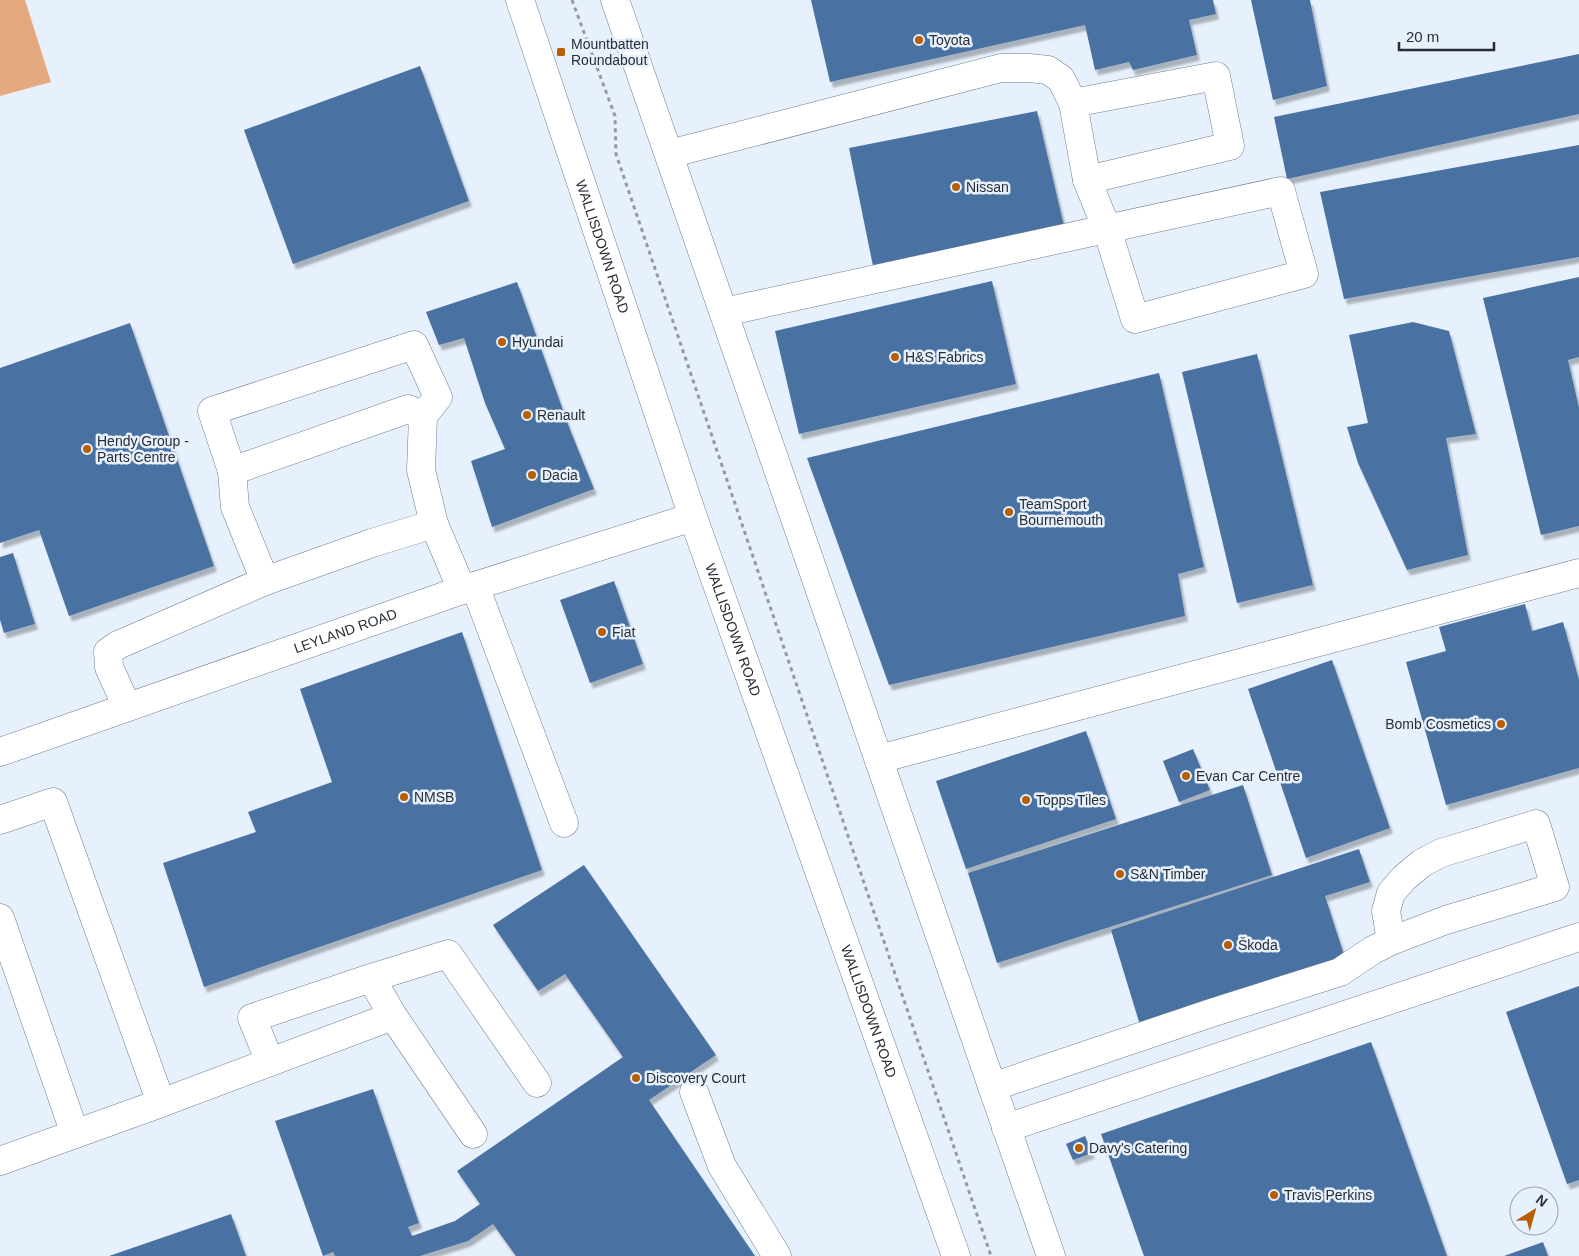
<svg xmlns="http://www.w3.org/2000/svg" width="1579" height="1256" font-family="Arial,sans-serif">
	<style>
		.forest { fill: #e5a980 }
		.building { fill: #4972a3; filter: url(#shadow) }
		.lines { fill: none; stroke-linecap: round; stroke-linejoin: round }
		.minor-casing { stroke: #6f7d8e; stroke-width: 29 }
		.major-casing { stroke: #6f7d8e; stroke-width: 29 }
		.path { stroke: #929aa4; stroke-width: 3; stroke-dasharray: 4 4; stroke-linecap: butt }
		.minor { stroke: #fff; stroke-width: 28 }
		.major { stroke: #fff; stroke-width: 28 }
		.poi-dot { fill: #b95e00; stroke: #e7f1fd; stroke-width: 2 }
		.labels { text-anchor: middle; stroke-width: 5; stroke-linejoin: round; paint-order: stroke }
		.poi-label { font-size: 14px; fill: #272d34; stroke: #e7f1fd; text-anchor: start }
		.street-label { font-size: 14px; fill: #272d34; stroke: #e7f1fd }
	</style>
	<defs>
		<filter id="shadow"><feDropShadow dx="3" dy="5.5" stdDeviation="1" flood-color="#0004"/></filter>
	</defs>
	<rect width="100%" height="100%" fill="#e7f1fd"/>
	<!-- forest -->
	<polygon class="forest" points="0,0 25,0 51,82 0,96"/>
	<!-- building -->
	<g class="building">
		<polygon points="811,0 1213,0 1216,14 1189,20 1197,55 1133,70 1129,62 1095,70 1085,25 830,82"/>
		<polygon points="1251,0 1310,0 1327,86 1273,100"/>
		<polygon points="1579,54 1579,114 1287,179 1274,117"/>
		<polygon points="420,66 469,201 293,264 244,130"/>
		<polygon points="1037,111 1064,226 875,276 849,148"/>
		<polygon points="1579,145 1579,257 1344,299 1320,192"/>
		<polygon points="1579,277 1579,357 1568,360 1579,408 1579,526 1541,535 1483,298"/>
		<polygon points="992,281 1016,384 799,434 775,331"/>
		<polygon points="517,282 569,427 594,489 492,527 471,461 505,449 485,403 464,338 439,345 426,312"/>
		<polygon points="1413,322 1449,331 1476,434 1446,438 1468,555 1407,570 1358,463 1347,427 1368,423 1349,335"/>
		<polygon points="130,323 214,566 69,616 39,530 0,543 0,368"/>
		<polygon points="1257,354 1313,585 1237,603 1182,372"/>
		<polygon points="1159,373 1204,567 1178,574 1185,616 889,685 807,458"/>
		<polygon points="13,553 35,624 4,633 0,620 0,557"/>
		<polygon points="614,581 643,664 590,683 560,600"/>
		<polygon points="1525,604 1532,631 1563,622 1579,680 1579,768 1446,805 1406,662 1446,651 1439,627"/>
		<polygon points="462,632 542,870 204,987 163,863 256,832 248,812 332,782 300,689"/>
		<polygon points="1332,660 1390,828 1306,858 1248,689"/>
		<polygon points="1086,731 1116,819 966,869 936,781"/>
		<polygon points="1193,749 1210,790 1179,802 1163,761"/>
		<polygon points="1243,785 1272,875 997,963 968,873"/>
		<polygon points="1359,849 1370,882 1325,896 1346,961 1140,1025 1111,930"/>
		<polygon points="584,865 716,1055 649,1100 755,1256 516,1256 493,1224 468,1241 420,1256 335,1256 333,1252 323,1256 275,1121 373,1089 419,1223 408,1227 412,1236 455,1221 480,1204 457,1171 623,1057 565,974 538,991 493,925"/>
		<polygon points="1579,986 1579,1180 1567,1184 1506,1012"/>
		<polygon points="1371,1042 1447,1256 1144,1256 1101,1134"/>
		<polygon points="1085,1136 1092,1153 1073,1160 1066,1144"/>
		<polygon points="231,1214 246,1256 109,1256"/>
		<polygon points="1543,1242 1548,1256 1504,1256"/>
	</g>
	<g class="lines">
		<defs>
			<g id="minor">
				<polyline points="615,0 1051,1256"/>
				<polyline points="669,154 1001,68 1029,68 1048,70 1061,79 1073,103 1087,180"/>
				<polyline points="724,312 1281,191 1304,274 1135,319 1107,229 1087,180 1230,146 1216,76 1073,103"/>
				<polyline points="232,471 212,411 414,345 438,397 423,416"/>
				<polyline points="265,581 235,507 232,471 408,409 423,416 421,470 434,524"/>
				<polyline points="475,586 564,823"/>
				<polyline points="127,707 109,667 108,652 118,645 265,581 372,543 434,524 462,590"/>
				<path id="s1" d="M0,752L462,590L693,517"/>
				<polyline points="879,759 1579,573"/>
				<polyline points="0,820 53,802 161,1103 0,1161"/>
				<polyline points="0,918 75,1134"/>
				<polyline points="371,978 448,954 537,1083"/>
				<polyline points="270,1062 252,1018 371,978 393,1016"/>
				<polyline points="992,1087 1211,1013 1340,972 1373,950 1391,941 1446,920 1555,887 1536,824 1441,853 1422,863 1404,878 1391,893 1386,911 1391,941"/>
				<polyline points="694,1092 722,1166 777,1256"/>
				<polyline points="161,1103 393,1016 473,1134"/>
				<polyline points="1006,1128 1579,937"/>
			</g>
			<g id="major">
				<path id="s2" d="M520,0L693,517L956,1256"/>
			</g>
		</defs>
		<!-- minor casing -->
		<use href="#minor" class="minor-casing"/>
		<!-- major casing -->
		<use href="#major" class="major-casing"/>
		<!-- path -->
		<polyline class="path" points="572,0 615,116 616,154 991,1256"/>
		<!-- minor -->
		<use href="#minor" class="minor"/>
		<!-- major -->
		<use href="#major" class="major"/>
	</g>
	<!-- markers -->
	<g class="poi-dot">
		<circle cx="919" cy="40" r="5"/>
		<rect x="556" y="47" width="10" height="10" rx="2.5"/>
		<circle cx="956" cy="187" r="5"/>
		<circle cx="502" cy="342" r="5"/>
		<circle cx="895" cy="357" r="5"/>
		<circle cx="527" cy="415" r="5"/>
		<circle cx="87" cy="449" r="5"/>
		<circle cx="532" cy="475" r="5"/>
		<circle cx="1009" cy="512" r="5"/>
		<circle cx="602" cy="632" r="5"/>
		<circle cx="1501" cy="724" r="5"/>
		<circle cx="1186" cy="776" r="5"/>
		<circle cx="404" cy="797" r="5"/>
		<circle cx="1026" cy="800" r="5"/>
		<circle cx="1120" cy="874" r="5"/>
		<circle cx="1228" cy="945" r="5"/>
		<circle cx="636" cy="1078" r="5"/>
		<circle cx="1079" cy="1148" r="5"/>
		<circle cx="1274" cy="1195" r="5"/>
	</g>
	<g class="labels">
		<!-- poi labels -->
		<g class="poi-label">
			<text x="929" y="45">Toyota</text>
			<text x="571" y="49">Mountbatten<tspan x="571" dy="16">Roundabout</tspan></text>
			<text x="966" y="192">Nissan</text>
			<text x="512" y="347">Hyundai</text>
			<text x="905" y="362">H&amp;S Fabrics</text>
			<text x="537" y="420">Renault</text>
			<text x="97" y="446">Hendy Group -<tspan x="97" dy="16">Parts Centre</tspan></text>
			<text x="542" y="480">Dacia</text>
			<text x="1019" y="509">TeamSport<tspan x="1019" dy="16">Bournemouth</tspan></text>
			<text x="612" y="637">Fiat</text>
			<text x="1491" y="729" text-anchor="end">Bomb Cosmetics</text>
			<text x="1196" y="781">Evan Car Centre</text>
			<text x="414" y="802">NMSB</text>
			<text x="1036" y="805">Topps Tiles</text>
			<text x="1130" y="879">S&amp;N Timber</text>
			<text x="1238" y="950">Škoda</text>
			<text x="646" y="1083">Discovery Court</text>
			<text x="1089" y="1153">Davy's Catering</text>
			<text x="1284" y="1200">Travis Perkins</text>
		</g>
		<!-- street labels -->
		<g class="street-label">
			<text dy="5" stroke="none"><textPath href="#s2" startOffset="260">WALLISDOWN ROAD</textPath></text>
			<text dy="5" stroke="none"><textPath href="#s2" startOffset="665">WALLISDOWN ROAD</textPath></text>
			<text dy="5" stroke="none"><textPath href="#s1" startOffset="366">LEYLAND ROAD</textPath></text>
			<text dy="5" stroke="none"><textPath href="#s2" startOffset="1070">WALLISDOWN ROAD</textPath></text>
		</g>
	</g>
	<!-- north arrow -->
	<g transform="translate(1534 1211) rotate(37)"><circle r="24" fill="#e7f1fd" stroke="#9aa3ad"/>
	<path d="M0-4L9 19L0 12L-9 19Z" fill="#b95e00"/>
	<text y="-8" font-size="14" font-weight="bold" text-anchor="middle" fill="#272d34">N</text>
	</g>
	<!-- scale -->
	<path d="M1399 42v8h95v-8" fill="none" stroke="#272d34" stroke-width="2.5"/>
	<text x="1406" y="42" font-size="15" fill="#272d34" stroke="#e7f1fd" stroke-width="4" paint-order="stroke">20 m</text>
</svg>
